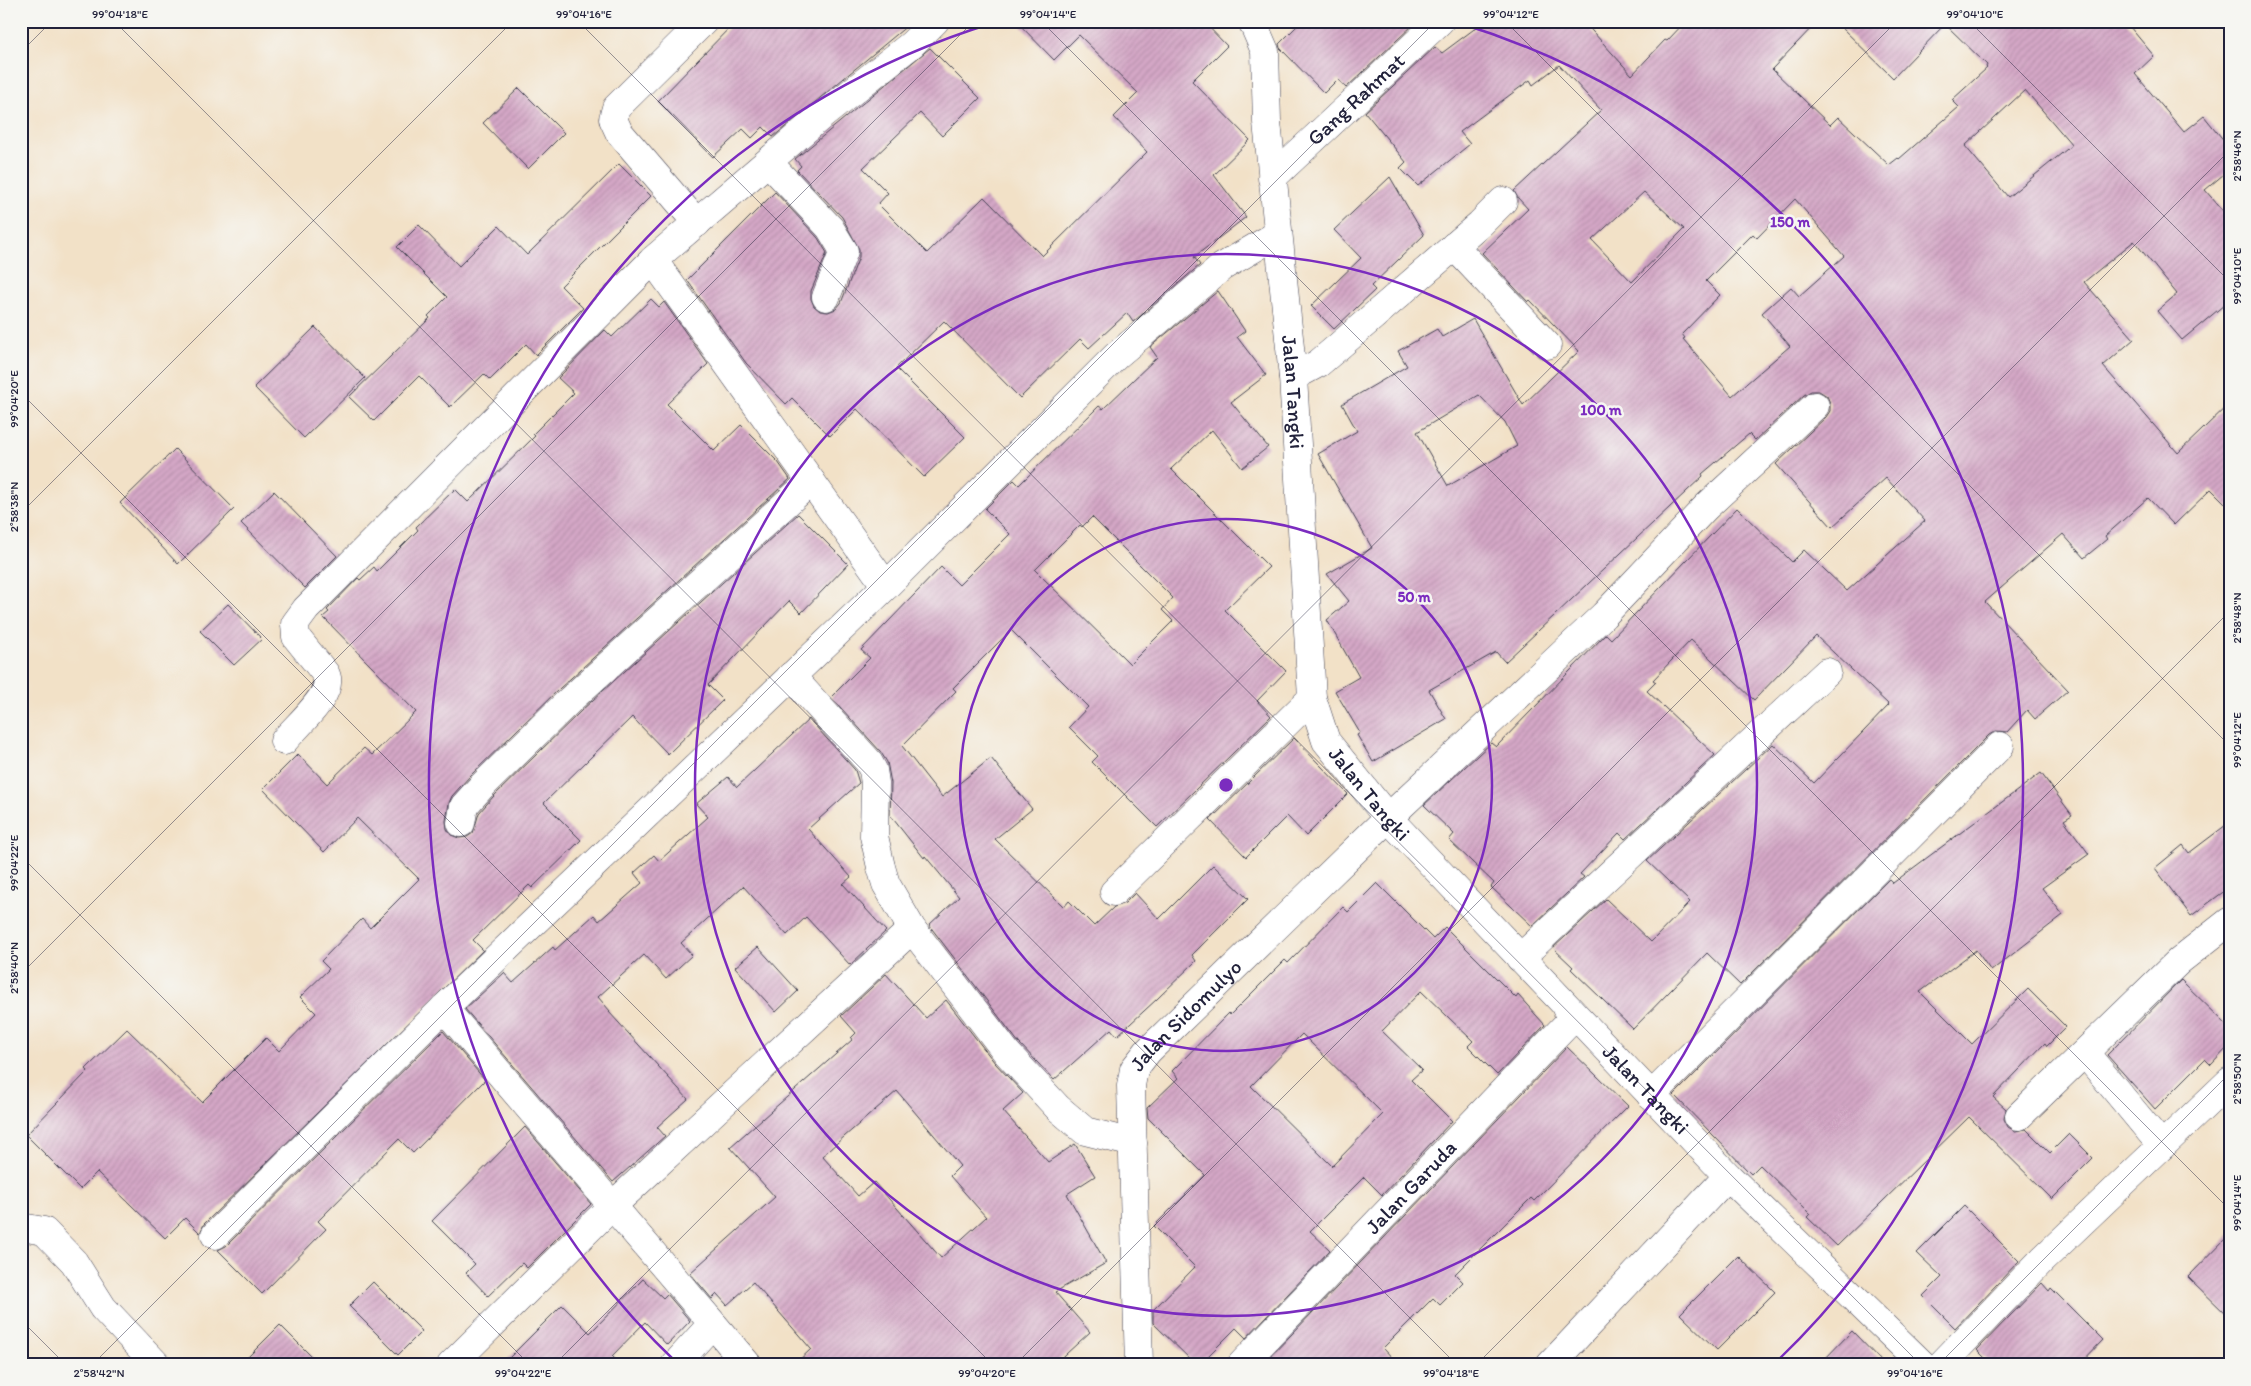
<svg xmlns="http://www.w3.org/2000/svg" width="2251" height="1386" font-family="Itim,sans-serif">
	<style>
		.building { fill: url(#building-hatch); fill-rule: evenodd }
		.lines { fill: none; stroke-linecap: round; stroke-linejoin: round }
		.street-casing { stroke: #413f50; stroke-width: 29 }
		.street { stroke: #fff; stroke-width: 28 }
		.ticks { fill: none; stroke: #22223b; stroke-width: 1; stroke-opacity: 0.45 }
		.ring { fill: none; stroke: #7b2cbf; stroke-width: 2.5 }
		.labels { text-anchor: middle; stroke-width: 5; stroke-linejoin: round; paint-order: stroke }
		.street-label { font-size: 21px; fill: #22223b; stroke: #f6f6f2 }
		.centre { fill: #7b2cbf; stroke: #f6f6f2; stroke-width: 2.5 }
		.ring-label { font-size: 15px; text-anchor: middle; font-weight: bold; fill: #7b2cbf; stroke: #f6f6f2; stroke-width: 5; stroke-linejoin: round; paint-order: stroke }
		.neatline { fill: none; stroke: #22223b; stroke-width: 2 }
		.ticks-label { font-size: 12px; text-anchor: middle; fill: #22223b }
	</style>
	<defs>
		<pattern id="building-hatch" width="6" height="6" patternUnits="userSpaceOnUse" patternTransform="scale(1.25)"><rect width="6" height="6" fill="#d4a7c6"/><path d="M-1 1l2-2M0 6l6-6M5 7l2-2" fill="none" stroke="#b68fab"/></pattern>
	</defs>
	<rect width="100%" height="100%" fill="#f6f6f2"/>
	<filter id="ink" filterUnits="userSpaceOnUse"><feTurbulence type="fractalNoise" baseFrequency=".02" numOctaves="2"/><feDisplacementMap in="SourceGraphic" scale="10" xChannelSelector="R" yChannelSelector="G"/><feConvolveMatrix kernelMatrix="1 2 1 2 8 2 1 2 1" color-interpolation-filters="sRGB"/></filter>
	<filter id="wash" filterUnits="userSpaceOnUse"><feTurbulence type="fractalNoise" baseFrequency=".0096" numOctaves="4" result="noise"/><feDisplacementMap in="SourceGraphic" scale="20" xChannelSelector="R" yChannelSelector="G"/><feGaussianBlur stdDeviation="1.12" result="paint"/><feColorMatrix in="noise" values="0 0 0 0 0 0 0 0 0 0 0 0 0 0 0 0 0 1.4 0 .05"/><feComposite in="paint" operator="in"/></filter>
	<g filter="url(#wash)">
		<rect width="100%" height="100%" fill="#f2e1c7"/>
		<g id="blocks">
			<!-- building -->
			<g class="building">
				<polygon points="736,21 904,21 908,25 773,137 763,127 752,138 743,129 713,157 658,101"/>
				<polygon points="1016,21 1203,21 1227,46 1192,81 1250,140 1214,175 1246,217 1194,257 1200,265 1133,322 1127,313 1089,348 1080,339 1020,398 944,321 896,368 965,437 924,477 857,409 830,436 792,398 786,404 746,363 687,280 775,192 818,238 827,253 811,291 811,299 814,306 820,311 828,312 836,309 841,303 859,257 859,249 842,217 797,170 801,166 795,159 930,48 980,98 942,136 920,113 863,168 888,193 878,204 927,253 984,197 1042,256 1147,152 1114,117 1138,93 1079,35 1054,60"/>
				<polygon points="1302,21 1410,21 1413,25 1346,88 1338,79 1324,93 1280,48 1279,44"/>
				<path d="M1485,21H1583L1632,75L1665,40L1667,41L1686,21H1818L1772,69L1830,125L1838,117L1889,165L1898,158L1899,159L1959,107L1952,100L1987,68L1986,67L1987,65L1945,24L1893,78L1835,21H2125L2154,56L2135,74L2184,132L2204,116L2230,148V169L2205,190L2230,219V300L2182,340L2157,311L2177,294L2134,241L2084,282L2134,339L2103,366L2178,453L2230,403V508L2211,489L2174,525L2148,498L2105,536L2107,539L2084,558L2063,534L1985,602L2068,690L2035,719L2027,710L2007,732L1996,731L1989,735L1740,985L1707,953L1633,1029L1571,969L1573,967L1553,948L1606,899L1651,942L1690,902L1647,861L1773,744L1814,783L1889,705L1816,636L1754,700L1691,640L1653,680L1656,682L1647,691L1715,755L1625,839L1619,833L1580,874L1584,877L1532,926L1491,887L1494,883L1449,840L1454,834L1424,805L1491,743L1496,747L1606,634L1611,639L1737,508L1792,562L1804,550L1847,591L1925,521L1886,478L1832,527L1776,464L1826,417L1830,411V403L1827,396L1819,391H1811L1804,395L1755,440L1749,434L1702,474L1703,476L1505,662L1496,652L1429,690L1446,719L1373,762L1357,735L1360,733L1335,691L1359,677L1327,620L1349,601L1327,574L1372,548L1318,454L1357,431L1342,404L1407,366L1398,351L1437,329L1442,337L1473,319L1523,405L1579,351L1530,300L1528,302L1482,253L1528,209L1518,198L1514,191L1601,110L1559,65L1533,85L1530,80L1460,132L1470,144L1418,186L1400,168L1406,162L1365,112L1435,47L1442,53ZM2025,90L2072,145L2008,197L1965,146ZM1644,192L1684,229L1632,282L1592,240ZM1795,199L1844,256L1799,296L1791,287L1762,313L1790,346L1732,396L1683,339L1685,338L1682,334L1720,295L1706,281L1753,234L1757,238ZM1479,395L1505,422L1517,446L1448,486L1417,432Z"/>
				<polygon points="519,88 564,133 528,169 483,123"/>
				<polygon points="619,164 651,196 561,286 583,308 536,355 526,344 490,380 484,374 450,407 419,376 374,421 349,397 430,318 428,316 447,297 397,247 419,225 459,266 499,226 527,255"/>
				<polygon points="1390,177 1424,235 1371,286 1375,290 1334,329 1311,306 1361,258 1334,230"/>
				<path d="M1218,291L1245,331L1237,337L1266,375L1231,402L1268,447L1242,468L1212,430L1171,469L1269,567L1225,610L1286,671L1257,701L1271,716L1157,827L1092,762L1098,756L1069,727L1088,707L1011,630L953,688L956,691L902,746L942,797L991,758L1032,809L995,839L1064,907L1069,901L1094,926L1114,907L1125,903L1135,893L1159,919L1213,865L1248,899L1192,955L1196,961L1157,999L1117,1036L1111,1029L1054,1080L1019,1043L929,925L959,897L925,856L924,858L890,815L891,783L887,762L880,751L831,697L870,658L861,650L941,567L959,585L1010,534L985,509L1014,480L1019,485L1099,406L1103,409L1157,357L1150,347ZM1092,517L1173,598L1162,610L1173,621L1130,664L1035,570L1080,525L1082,527Z"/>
				<polygon points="651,299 659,307 664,302 708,364 667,404 714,451 741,425 778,462 790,479 560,688 470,776 452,796 449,803 446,821 447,829 451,835 459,838 467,837 473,833 479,813 493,797 582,710 798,514 848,564 801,613 789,601 708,685 723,700 668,754 632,717 544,803 581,840 532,888 529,885 473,940 483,950 204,1224 200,1233 185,1218 165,1238 97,1172 80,1189 26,1135 88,1071 86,1069 127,1029 202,1102 266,1038 279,1051 316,1013 300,997 329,969 321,961 362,919 370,928 419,879 357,818 324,852 263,789 298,754 327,784 364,748 372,755 416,712 323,617 329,612 327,610 358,578 360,580 374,567 377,571 418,530 416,527 455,489 468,502 535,436 533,434 574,393 558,378 605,330 612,337"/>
				<polygon points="315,327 365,378 304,438 254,387"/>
				<polygon points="175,449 234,509 178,564 120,503"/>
				<polygon points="274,491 337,556 305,588 241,523"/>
				<polygon points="228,604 262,639 234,665 200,631"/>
				<polygon points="809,719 855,770 859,783 808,829 851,877 843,884 886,931 850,965 806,917 787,935 743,886 681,943 692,955 666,979 644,955 598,997 610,1011 609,1012 688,1099 657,1127 665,1136 613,1182 465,1009 504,973 513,983 553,947 555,950 594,915 599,921 642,883 634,873 654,855 659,861 708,817 696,804 728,777 737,787"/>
				<polygon points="1294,738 1348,794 1306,836 1287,816 1246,857 1210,820"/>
				<polygon points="2041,773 2072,815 2064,820 2089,854 2042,888 2063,915 1991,971 1976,950 1920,992 1972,1044 2028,989 2066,1027 2047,1046 2045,1043 1993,1097 2006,1109 2004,1119 2008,1127 2015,1131 2026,1129 2050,1153 2069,1134 2093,1158 2052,1199 1969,1117 1837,1246 1807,1217 1810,1214 1760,1165 1751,1174 1674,1095 1889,879 1893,883"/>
				<polygon points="2230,822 2230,887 2191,916 2155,868 2183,845 2189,853"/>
				<path d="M1377,883L1433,939L1445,927L1516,998L1518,995L1545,1025L1497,1075L1468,1046L1473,1041L1421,991L1382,1031L1422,1070L1411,1080L1452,1121L1382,1195L1364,1177L1310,1231L1330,1250L1246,1338L1236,1328L1199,1365H1196L1153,1323V1310L1195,1267L1154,1226L1205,1175L1148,1118L1147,1108L1178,1078L1172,1071L1229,1013L1230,1015L1285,960L1288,963L1343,907L1348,912ZM1302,1034L1383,1114L1332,1166L1251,1086Z"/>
				<polygon points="758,947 798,991 776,1012 735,967"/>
				<path d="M886,974L926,1018L946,1000L995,1063L1023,1093L1003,1111L1048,1162L1075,1144L1095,1176L1067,1194L1106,1263L1055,1292L1090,1332L1054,1365H794L811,1349L753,1282L727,1305L717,1294L712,1299L690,1273L775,1197L730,1147L852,1040L851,1038L856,1033L841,1016ZM897,1091L960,1166L950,1176L986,1217L941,1258L874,1182L858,1196L822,1156Z"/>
				<polygon points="2181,980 2230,1028 2230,1045 2211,1065 2205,1059 2155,1109 2107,1055"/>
				<polygon points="443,1031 485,1080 413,1153 399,1139 318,1221 326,1229 262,1294 218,1250 226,1246"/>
				<polygon points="1567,1047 1628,1106 1534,1201 1531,1198 1455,1274 1463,1282 1440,1305 1433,1298 1383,1348 1399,1365 1273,1365 1268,1359"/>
				<polygon points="525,1127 591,1204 527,1268 522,1263 488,1296 466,1273 475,1264 432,1221"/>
				<polygon points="1964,1206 2019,1261 1955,1328 1923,1296 1942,1277 1917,1253"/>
				<polygon points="2230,1234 2230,1318 2188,1277"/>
				<polygon points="1738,1256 1775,1292 1717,1350 1680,1314"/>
				<polygon points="643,1279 663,1298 667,1294 690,1321 667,1345 645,1322 612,1356 621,1365 502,1365 562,1305 590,1333"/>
				<polygon points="373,1282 422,1331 398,1355 349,1306"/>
				<polygon points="2042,1283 2049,1291 2051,1288 2103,1340 2079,1365 1992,1365 1977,1350"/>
				<polygon points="280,1325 320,1365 240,1365"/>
				<polygon points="1852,1331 1885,1365 1819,1365"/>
			</g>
		</g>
	</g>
	<g filter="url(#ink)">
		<use href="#blocks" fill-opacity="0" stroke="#413f50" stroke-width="1"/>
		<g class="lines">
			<defs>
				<g id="street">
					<path id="s1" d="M1252,21L1265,51L1267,122L1293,377L1312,698L1326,741L1388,818L1728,1176L1923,1365"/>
					<polyline points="769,163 830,228 844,251 826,297"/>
					<path id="s2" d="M1272,178L1440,21"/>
					<polyline points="697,223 619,132 613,119 616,108 704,21"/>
					<polyline points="1454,246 1547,345"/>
					<polyline points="653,260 886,586"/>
					<polyline points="1293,377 1319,363 1339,346 1480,224 1503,201"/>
					<polyline points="791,676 868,761 873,770 875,783 874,836 881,867 886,884 912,929 1007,1053 1058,1108 1085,1131 1133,1143"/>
					<path d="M284,741C296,726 337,692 325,673L296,637L295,624L306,609L653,260L819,118L912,44L935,21"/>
					<polyline points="461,823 464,806 482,786 571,699 811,481"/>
					<polyline points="1114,892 1312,698"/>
					<polyline points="1520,958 1827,672"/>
					<polyline points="444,1008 748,1365"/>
					<polyline points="2085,1053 2162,1146"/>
					<polyline points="1651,1096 2000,746"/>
					<polyline points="2019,1116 2179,961 2230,921"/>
					<polyline points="21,1227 44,1231 74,1262 103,1308 157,1365"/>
					<polyline points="215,1235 444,1008 886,586 1116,356 1222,267 1278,234"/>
					<polyline points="451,1365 612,1206 912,929"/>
					<polyline points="675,1365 712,1324"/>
					<path id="s3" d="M1139,1365L1131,1086L1134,1069L1148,1051L1388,818L1604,615L1706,507L1815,406"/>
					<path id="s4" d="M1241,1365L1574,1017L1566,1008"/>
					<polyline points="1550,1365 1728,1176"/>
					<polyline points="1941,1365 2043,1259 2230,1081"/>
				</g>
			</defs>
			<!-- street casing -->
			<use href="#street" class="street-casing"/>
			<!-- street -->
			<use href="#street" class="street"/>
		</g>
	</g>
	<!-- ticks -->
	<path class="ticks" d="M114,21L1457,1365M578,21L1921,1365M1041,21L2230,1210M1505,21L2230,746M1969,21L2230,282M21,52L52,21M21,393L993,1365M21,513L513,21M21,856L530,1365M21,974L974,21M21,1320L66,1365M92,1365L1436,21M554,1365L1897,21M1015,1365L2230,150M1476,1365L2230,611M1938,1365L2230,1073"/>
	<!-- distance rings -->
	<g class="ring">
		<circle cx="1226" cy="785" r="266"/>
		<circle cx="1226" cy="785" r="531"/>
		<path d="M677 1363A797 797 0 0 1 993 23M1459 23A797 797 0 0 1 1775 1363"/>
	</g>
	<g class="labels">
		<!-- street labels -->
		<g class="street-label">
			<text dy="7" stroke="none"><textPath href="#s2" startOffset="115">Gang Rahmat</textPath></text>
			<text dy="7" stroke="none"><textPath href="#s1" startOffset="375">Jalan Tangki</textPath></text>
			<text dy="7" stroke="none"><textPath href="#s1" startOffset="795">Jalan Tangki</textPath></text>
			<text dy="7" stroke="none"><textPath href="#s3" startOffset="371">Jalan Sidomulyo</textPath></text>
			<text dy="7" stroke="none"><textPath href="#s1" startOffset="1200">Jalan Tangki</textPath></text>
			<text dy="7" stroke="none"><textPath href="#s4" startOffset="246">Jalan Garuda</textPath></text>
		</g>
	</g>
	<circle cx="1226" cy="785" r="8" class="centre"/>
	<g class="ring-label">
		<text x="1790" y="227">150 m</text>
		<text x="1601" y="415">100 m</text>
		<text x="1414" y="602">50 m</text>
	</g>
	<!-- margin -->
	<rect width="2251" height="1386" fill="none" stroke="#f6f6f2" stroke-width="55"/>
	<rect x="28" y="28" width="2196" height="1330" class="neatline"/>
	<g class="ticks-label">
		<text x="120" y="18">99°04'18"E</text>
		<text x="584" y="18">99°04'16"E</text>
		<text x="1048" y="18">99°04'14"E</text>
		<text x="1511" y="18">99°04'12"E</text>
		<text x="1975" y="18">99°04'10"E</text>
		<text transform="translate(2237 156) rotate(-90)" y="4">2°58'46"N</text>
		<text transform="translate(2237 276) rotate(-90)" y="4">99°04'10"E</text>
		<text transform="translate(14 399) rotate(-90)" y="4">99°04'20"E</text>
		<text transform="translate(14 507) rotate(-90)" y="4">2°58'38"N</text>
		<text transform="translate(2237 618) rotate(-90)" y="4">2°58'48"N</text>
		<text transform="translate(2237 740) rotate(-90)" y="4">99°04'12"E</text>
		<text transform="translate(14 863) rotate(-90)" y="4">99°04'22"E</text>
		<text transform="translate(14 968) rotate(-90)" y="4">2°58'40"N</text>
		<text transform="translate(2237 1079) rotate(-90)" y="4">2°58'50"N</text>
		<text transform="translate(2237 1203) rotate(-90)" y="4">99°04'14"E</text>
		<text x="99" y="1377">2°58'42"N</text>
		<text x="523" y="1377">99°04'22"E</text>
		<text x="987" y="1377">99°04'20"E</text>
		<text x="1451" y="1377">99°04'18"E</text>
		<text x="1915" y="1377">99°04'16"E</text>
	</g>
</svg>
